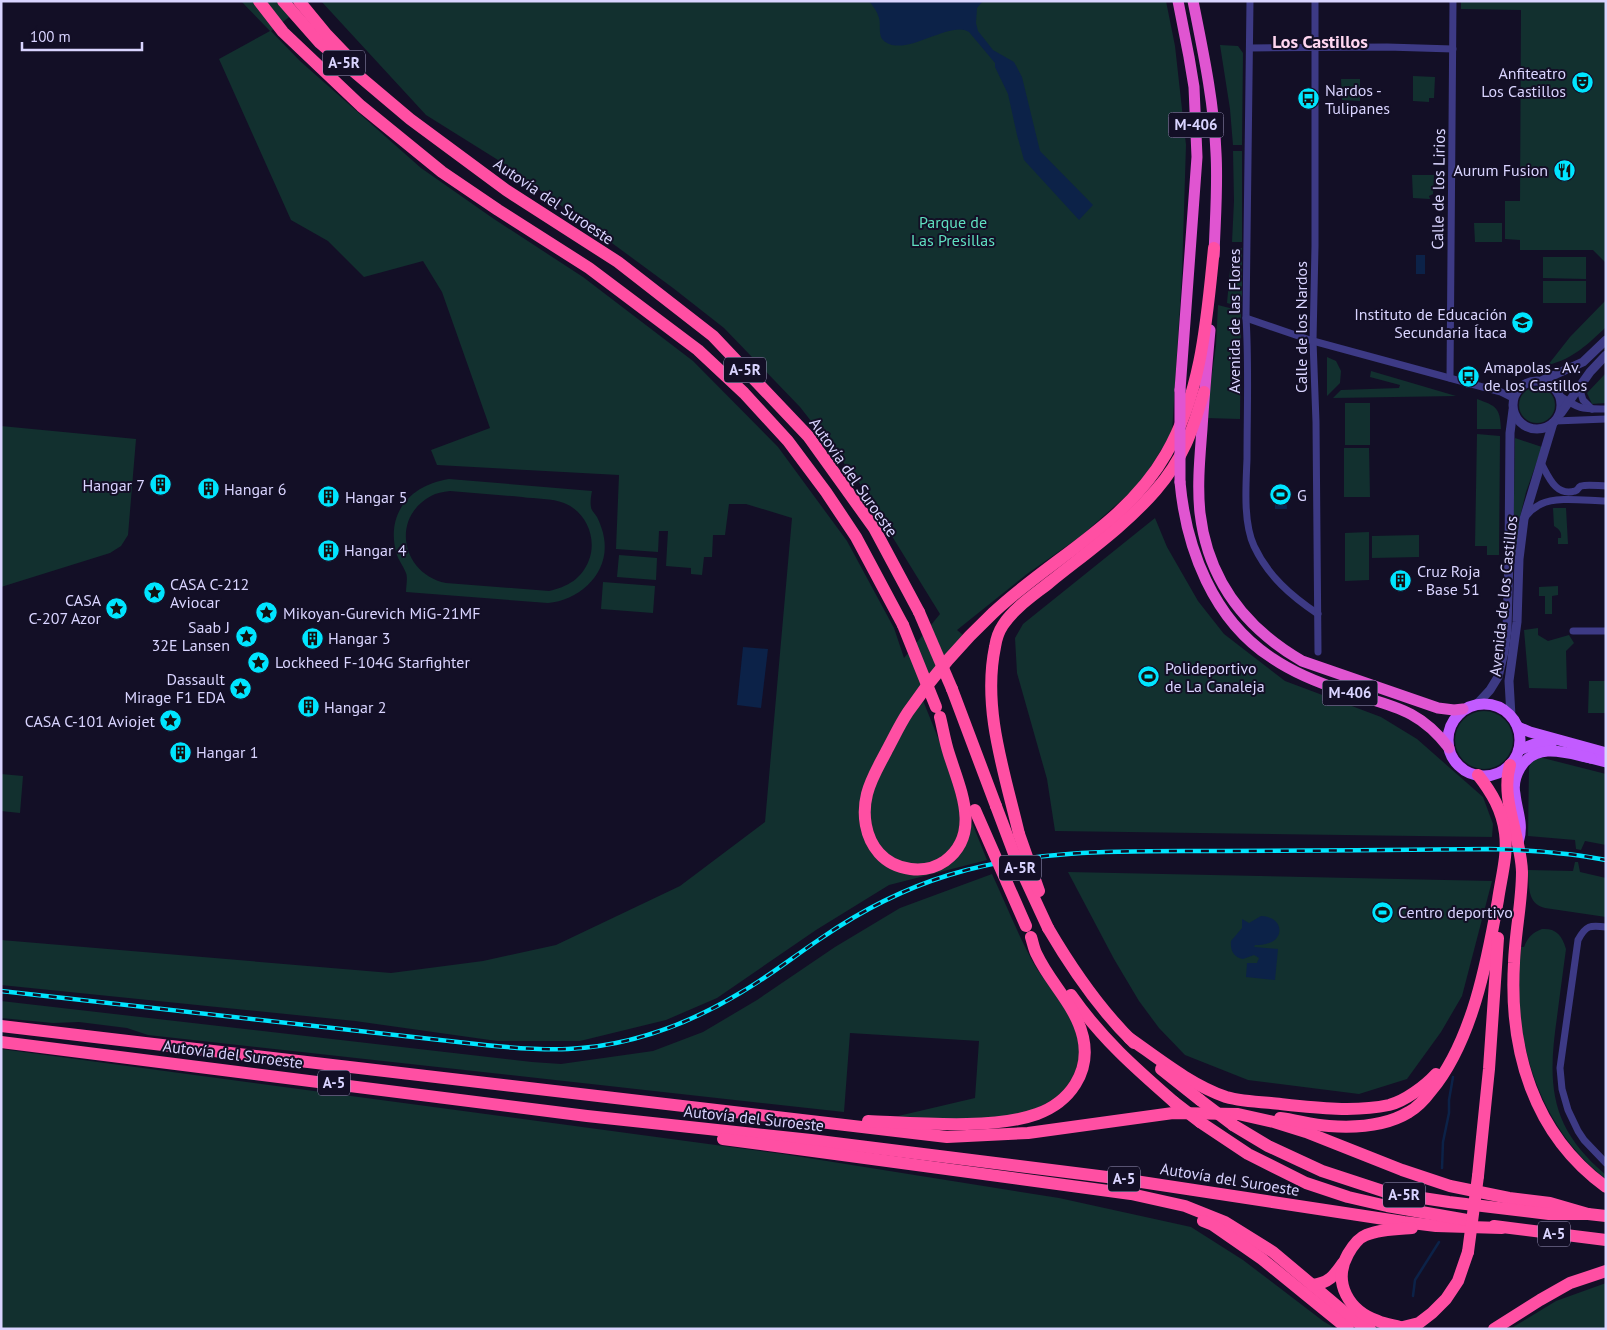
<svg xmlns="http://www.w3.org/2000/svg" width="1607" height="1330" font-family="'PT Sans',sans-serif">
	<style>
		.green { fill: #12302f; fill-rule: evenodd }
		.water { fill: #0c2248 }
		.lines { fill: none; stroke-linecap: round; stroke-linejoin: round }
		.stream { stroke: #0c2248; stroke-width: 2.5 }
		.minor { stroke: #3d3a85; stroke-width: 7 }
		.tertiary { stroke: #3d3a85; stroke-width: 9 }
		.primary { stroke: #c25bff; stroke-width: 11 }
		.trunk { stroke: #e055d1; stroke-width: 11 }
		.motorway { stroke: #ff4fa3; stroke-width: 12 }
		.rail-casing { stroke: #00e5ff; stroke-width: 4.5 }
		.rail { stroke: #130f26; stroke-width: 2.5; stroke-dasharray: 8; stroke-linecap: butt }
		.trunk-bridge { stroke: #e055d1; stroke-width: 11 }
		.motorway-bridge { stroke: #ff4fa3; stroke-width: 12 }
		.labels { text-anchor: middle; stroke-width: 4; stroke-linejoin: round; paint-order: stroke }
		.shield { fill: #130f26; stroke: #9e99be; stroke-width: 1 }
		.shield-label { font-size: 15px; font-weight: bold; fill: #d9d4ff }
		.poi-label { font-size: 16px; fill: #d9d4ff; stroke: #130f26; text-anchor: start }
		.street-label { font-size: 16px; fill: #d9d4ff; stroke: #130f26 }
		.park-label { font-size: 16px; fill: #5fe0c0; stroke: #130f26 }
		.neighbourhood-label { font-size: 18px; font-weight: bold; fill: #ffd6f0; stroke: #130f26 }
	</style>
	<rect width="100%" height="100%" fill="#130f26"/>
	<!-- green -->
	<g class="green">
		<polygon points="241,1 310,1 271,31 300,61 421,168 494,219 583,277 693,361 778,447 847,541 894,628 904,658 940,614 858,481 800,407 724,328 673,288 506,165 426,115 321,1 1166,1 1175,46 1186,145 1182,274 1172,432 1141,483 1081,536 1027,574 957,630 963,635 920,693 987,860 889,885 816,930 717,998 666,1020 580,1041 497,1041 355,1021 1,985 1,940 391,973 483,961 556,945 680,886 765,822 792,518 746,504 729,504 725,535 713,535 712,557 704,557 702,575 691,574 691,568 666,566 668,531 659,531 658,552 616,549 619,475 437,465 431,450 490,428 442,292 423,261 364,277 328,241 291,220 219,59 270,31"/>
		<polygon points="1461,1 1606,1 1606,263 1593,250 1520,250 1520,240 1505,239 1505,201 1520,201 1521,10 1461,9"/>
		<polygon points="1220,45 1238,46 1243,53 1242,145 1233,145 1230,109"/>
		<polygon points="1413,76 1435,77 1434,98 1429,98 1429,102 1413,101"/>
		<polygon points="1341,79 1360,79 1360,101 1342,100"/>
		<polygon points="1233,151 1242,151 1242,242 1232,242 1234,201"/>
		<polygon points="1412,175 1434,175 1433,194 1429,196 1430,199 1413,198"/>
		<polygon points="1474,223 1502,223 1502,242 1475,242"/>
		<polygon points="1232,248 1242,248 1242,307 1227,303"/>
		<polygon points="1543,257 1586,257 1586,279 1543,278"/>
		<rect x="1543" y="281" width="43" height="22"/>
		<path d="M1606,300V327C1588,344 1573,359 1548,365L1570,337Z"/>
		<polygon points="1218,305 1241,311 1240,419 1206,418 1216,345"/>
		<polygon points="1327,357 1336,361 1341,371 1340,383 1327,396"/>
		<polygon points="1371,371 1456,396 1333,398 1341,390 1399,388 1400,385 1370,377"/>
		<polygon points="1606,373 1606,403 1592,404 1587,393"/>
		<circle cx="1537" cy="405" r="18"/>
		<path d="M1477,399C1496,406 1500,407 1501,429H1477Z"/>
		<rect x="1345" y="403" width="25" height="42"/>
		<polygon points="1,426 136,439 128,535 121,546 110,553 1,587"/>
		<polygon points="1477,434 1500,436 1499,555 1487,555 1487,546 1475,546"/>
		<polygon points="1515,438 1542,447 1526,492 1520,517 1515,556 1513,555"/>
		<polygon points="1344,448 1369,448 1370,497 1344,497"/>
		<path d="M449,479L592,491C591,496 590,503 591,507C591,510 595,514 597,517C600,523 603,531 604,538C610,573 580,600 548,603L406,592C406,586 408,578 406,573C403,565 398,560 396,552C386,512 411,485 449,479ZM450,491C474,493 498,495 522,497C536,499 552,498 564,503C587,512 597,539 589,560C582,579 567,587 549,591L446,583C402,574 390,518 431,496C436,493 443,492 450,491Z"/>
		<path d="M1553,508H1566L1568,544H1558V538H1561C1562,532 1559,529 1554,526Z"/>
		<polygon points="1155,518 1167,547 1198,601 1224,634 1285,681 1381,717 1417,739 1483,797 1493,824 1492,837 1055,831 1047,779 1017,673 1015,638 1023,624"/>
		<polygon points="1369,532 1369,580 1345,581 1345,533"/>
		<polygon points="1419,535 1419,557 1372,558 1372,536"/>
		<polygon points="619,555 657,558 656,580 617,577"/>
		<polygon points="603,582 655,586 653,613 601,609"/>
		<polygon points="1558,586 1558,595 1552,596 1552,614 1545,614 1545,596 1539,596 1539,587"/>
		<polygon points="1538,628 1538,635 1548,641 1569,635 1574,643 1566,651 1567,689 1529,688 1524,630"/>
		<polygon points="1589,681 1606,681 1606,713 1588,713"/>
		<circle cx="1484" cy="740" r="29"/>
		<polygon points="1537,758 1543,758 1606,774 1606,845 1585,841 1581,850 1576,849 1575,840 1528,836 1529,767 1532,762"/>
		<polygon points="1,774 23,776 20,813 1,811"/>
		<path d="M1575,862H1578L1580,872L1606,878V917L1545,908C1527,904 1529,885 1528,870L1573,871Z"/>
		<polygon points="1068,872 1492,881 1462,996 1441,1032 1407,1079 1359,1094 1248,1080 1185,1055 1159,1028 1139,1001 1114,959"/>
		<path d="M992,874C1006,904 1018,935 1034,964C1047,986 1068,1006 1077,1031C1082,1046 1080,1062 1073,1076C1047,1131 945,1119 894,1117L975,1098L979,1041L850,1033L844,1112L148,1035L127,1028L79,1022L53,1023L1,1018V1001L532,1062L561,1064L653,1051L703,1032L757,1000L835,947L900,908Z"/>
		<path d="M1542,929C1556,928 1562,935 1566,949C1563,971 1560,994 1557,1017C1547,1086 1550,1128 1606,1175V1179C1546,1133 1519,1058 1518,985C1517,972 1519,959 1519,947H1524C1528,937 1532,933 1542,929Z"/>
		<polygon points="1,1049 783,1154 1059,1198 1191,1227 1243,1260 1323,1321 1336,1329 1,1329"/>
		<polygon points="1606,1283 1606,1329 1510,1329 1556,1301"/>
	</g>
	<!-- water -->
	<g class="water">
		<path d="M869,1H983L977,8L976,23L978,31L993,50L1014,62L1022,77L1040,151L1093,205L1079,220L1024,160L1017,135L1008,94L995,67V63L969,32C950,19 903,60 883,40C878,35 881,25 879,18C877,11 873,6 869,1Z"/>
		<rect x="1416" y="255" width="9" height="19"/>
		<polygon points="1286,484 1287,509 1275,509 1275,485"/>
		<polygon points="743,647 768,649 761,708 737,705"/>
		<path d="M1261,916C1287,917 1286,947 1255,945L1254,947L1278,949L1275,980L1246,977L1247,963H1257L1259,958L1254,955L1243,959C1234,957 1230,951 1231,941L1242,928V919L1249,923Z"/>
	</g>
	<g class="lines">
		<!-- stream -->
		<g class="stream">
			<polyline points="1442,1168 1443,1142 1449,1113 1449,1100 1453,1077"/>
			<polyline points="1413,1296 1415,1280 1439,1242"/>
		</g>
		<!-- minor -->
		<g class="minor">
			<path d="M1250,1L1246,318C1249,365 1247,412 1247,459C1246,485 1243,522 1254,546C1268,576 1291,596 1318,614"/>
			<polyline points="1315,1 1315,246 1313,341 1316,422 1318,652"/>
			<polyline points="1250,48 1387,47 1453,49"/>
			<polyline points="1246,318 1313,341 1501,392 1513,398"/>
			<polyline points="1450,378 1453,1"/>
			<polyline points="1579,387 1583,400 1592,409"/>
			<path d="M1560,396C1581,410 1581,409 1606,409"/>
			<polyline points="1555,421 1606,419"/>
			<path d="M1541,463C1548,475 1555,497 1575,491C1579,490 1577,488 1581,486C1588,484 1599,486 1606,486"/>
			<path d="M1526,516C1530,511 1535,507 1541,504C1557,496 1588,501 1606,501"/>
			<polyline points="1573,631 1606,631"/>
			<path d="M1606,927C1590,925 1586,925 1578,940L1560,1068L1562,1089L1568,1110L1578,1131L1584,1140L1606,1163"/>
		</g>
		<!-- tertiary -->
		<g class="tertiary">
			<polyline points="1543,380 1583,362 1606,340"/>
			<circle cx="1537" cy="405" r="24"/>
			<polyline points="1561,413 1590,372 1606,355"/>
			<polyline points="1478,703 1490,690 1498,677 1504,652 1507,630 1509,558 1510,433 1513,410"/>
			<polyline points="1511,716 1509,681 1517,622 1519,559 1524,519 1553,423"/>
		</g>
		<!-- primary -->
		<g class="primary">
			<circle cx="1484" cy="740" r="36"/>
			<polyline points="1518,727 1530,732 1606,753"/>
			<polyline points="1519,750 1534,744 1551,746"/>
			<polyline points="1583,756 1606,762"/>
			<path d="M1518,843C1524,824 1517,812 1515,794C1513,785 1516,775 1520,768C1536,741 1567,753 1591,758"/>
		</g>
		<!-- trunk -->
		<g class="trunk">
			<polyline points="1178,1 1189,57 1194,87 1197,157 1180,390"/>
			<path d="M1193,1C1203,51 1214,102 1216,153C1218,187 1215,221 1214,256"/>
			<path d="M1210,330C1207,363 1204,396 1202,429C1200,456 1197,485 1200,513C1208,580 1245,628 1302,661L1438,708L1454,710L1463,709"/>
			<path d="M1180,482C1186,548 1213,620 1272,658C1294,673 1319,683 1344,691C1389,706 1418,707 1449,748"/>
		</g>
		<!-- motorway -->
		<g class="motorway">
			<polyline points="259,1 283,32 361,106 442,172 498,210 589,268 698,350 744,393 788,441 826,492 856,537 903,625"/>
			<polyline points="283,1 320,43 410,119 506,190 618,262 713,336 808,436 874,528 919,612"/>
			<polyline points="299,1 327,35 350,59"/>
			<polyline points="952,689 996,806"/>
			<path d="M940,717C943,729 945,742 949,754C960,789 982,834 945,861C925,875 895,871 879,853C865,837 862,814 867,794C871,778 880,764 887,750C894,737 900,724 908,712C932,677 962,642 993,613C1050,559 1126,524 1166,454C1202,392 1207,317 1214,248"/>
			<path d="M1510,765C1500,800 1521,836 1522,872C1522,902 1515,933 1514,963C1509,1050 1533,1134 1606,1187"/>
			<path d="M1019,834C1005,774 982,709 995,647C996,640 999,631 1003,625C1014,608 1034,595 1050,582C1086,553 1126,525 1156,490C1184,458 1192,431 1204,392"/>
			<path d="M1048,928C1072,969 1100,1010 1134,1043"/>
			<path d="M1071,995C1102,1039 1134,1067 1174,1102"/>
			<polyline points="1,1026 947,1137 1028,1133 1173,1113 1238,1114 1274,1122 1306,1132 1402,1170 1450,1186 1509,1198 1550,1203 1588,1214"/>
			<path d="M1129,1038C1159,1059 1191,1085 1226,1097C1240,1101 1257,1102 1271,1103C1309,1107 1352,1113 1389,1105C1405,1101 1425,1086 1436,1074"/>
			<polyline points="1,1042 587,1116 811,1140 1115,1178 1404,1222 1436,1226 1502,1228"/>
			<polyline points="1161,1069 1200,1100"/>
			<path d="M1280,1118C1296,1120 1313,1125 1329,1126C1356,1128 1386,1126 1409,1112C1418,1107 1425,1099 1431,1091C1472,1042 1487,962 1498,900C1501,878 1508,855 1505,833C1502,810 1492,793 1478,775"/>
			<path d="M868,1121C916,1123 993,1130 1037,1114C1070,1102 1091,1072 1083,1037C1076,1006 1050,983 1037,955C1034,950 1033,943 1031,937"/>
			<polyline points="1200,1122 1248,1154 1306,1183 1348,1197 1387,1206 1467,1220"/>
			<polyline points="1233,1125 1268,1146 1322,1171 1389,1193 1449,1202 1549,1214 1588,1214 1606,1216"/>
			<polyline points="723,1139 1131,1194 1185,1206 1225,1222 1273,1252 1355,1321 1370,1329"/>
			<polyline points="1478,1176 1489,1069 1498,938"/>
			<polyline points="1203,1221 1213,1225 1262,1259 1348,1329"/>
			<polyline points="1494,1226 1606,1240"/>
			<path d="M1312,1285C1329,1283 1334,1276 1343,1263"/>
			<path d="M1400,1327C1393,1325 1385,1324 1378,1321C1349,1311 1332,1283 1348,1254C1352,1247 1358,1238 1366,1235C1380,1229 1397,1229 1412,1228"/>
			<polyline points="1395,1329 1419,1323 1432,1313 1446,1299 1458,1281 1468,1252"/>
			<polyline points="1494,1329 1540,1300 1570,1283 1606,1271"/>
		</g>
		<defs>
			<path id="rail" d="M1,991L467,1043C500,1047 534,1050 568,1049C630,1046 687,1025 740,993C768,977 793,957 820,939C859,912 903,889 949,875C1037,848 1130,851 1221,851C1310,851 1400,850 1489,849C1529,850 1567,852 1606,860"/>
		</defs>
		<!-- rail casing -->
		<use href="#rail" class="rail-casing"/>
		<!-- rail -->
		<use href="#rail" class="rail"/>
		<!-- trunk-bridge -->
		<polyline class="trunk-bridge" points="1180,482 1180,390"/>
		<!-- motorway-bridge -->
		<g class="motorway-bridge">
			<polyline points="919,612 952,689"/>
			<polyline points="903,625 936,707"/>
			<polyline points="996,806 1016,859 1048,928"/>
			<polyline points="975,810 1026,926"/>
			<polyline points="1019,834 1039,891"/>
			<polyline points="1200,1100 1233,1125"/>
			<polyline points="1174,1102 1200,1122"/>
			<polyline points="1468,1252 1478,1176"/>
		</g>
	</g>
	<!-- icons -->
	<defs>
		<symbol id="theatre-disc" viewBox="-11 -11 22 22"><circle r="9.5" fill="#00e5ff" stroke="#130f26"/><path d="M-5-5.5Q0-4 5-5.5V0Q5 5 0 6Q-5 5-5 0ZM-3.3-2.5H-1v1.5H-3.3ZM1-2.5H3.3v1.5H1ZM-2.8 1Q0 5.5 2.8 1Z" fill="#111"/></symbol>
		<symbol id="bus-disc" viewBox="-11 -11 22 22"><circle r="9.5" fill="#00e5ff" stroke="#130f26"/><path d="M-5-6H5V4H4V6H2V4H-2V6H-4V4H-5ZM-3.5-4V0h7V-4ZM-3.5 1.2v1.5H-2V1.2ZM2 1.2v1.5H3.5V1.2Z" fill="#111"/></symbol>
		<symbol id="restaurant-disc" viewBox="-11 -11 22 22"><circle r="9.5" fill="#00e5ff" stroke="#130f26"/><path d="M-5-6h1v4h1v-4h1v4h1v-4h1v5L-1.5 .5V6h-2V.5L-5-1ZM5-6V6H3V1.5H1.5Q1.5-4 5-6Z" fill="#111"/></symbol>
		<symbol id="school-disc" viewBox="-11 -11 22 22"><circle r="9.5" fill="#00e5ff" stroke="#130f26"/><path d="M0-5L7-2L0 1L-7-2ZM-4 1L0 2.5L4 1V4Q0 6-4 4Z" fill="#111"/></symbol>
		<symbol id="building-disc" viewBox="-11 -11 22 22"><circle r="9.5" fill="#00e5ff" stroke="#130f26"/><path d="M-4-6H4V6H1V3H-1V6H-4ZM-2.5-4.3h1.7v1.8h-1.7ZM.8-4.3h1.7v1.8H.8ZM-2.5-1h1.7V.8h-1.7ZM.8-1h1.7V.8H.8Z" fill="#111"/></symbol>
		<symbol id="stadium-disc" viewBox="-11 -11 22 22"><circle r="9.5" fill="#00e5ff" stroke="#130f26"/><path d="M0-5a6.5 5 0 1 0 0 10a6.5 5 0 1 0 0-10ZM-3.5-1.8h7v3.6h-7Z" fill="#111"/></symbol>
		<symbol id="sight-disc" viewBox="-11 -11 22 22"><circle r="9.5" fill="#00e5ff" stroke="#130f26"/><path d="M0-6L1.8-2.2L6-1.7L2.9 1.2L3.7 5.4L0 3.3L-3.7 5.4L-2.9 1.2L-6-1.7L-1.8-2.2Z" fill="#111"/></symbol>
	</defs>
	<g fill-rule="evenodd">
		<use href="#theatre-disc" x="1570" y="70" width="25" height="25"/>
		<use href="#bus-disc" x="1296" y="86" width="25" height="25"/>
		<use href="#restaurant-disc" x="1552" y="158" width="25" height="25"/>
		<use href="#school-disc" x="1510" y="310" width="25" height="25"/>
		<use href="#bus-disc" x="1456" y="364" width="25" height="25"/>
		<use href="#building-disc" x="148" y="472" width="25" height="25"/>
		<use href="#building-disc" x="196" y="476" width="25" height="25"/>
		<use href="#stadium-disc" x="1268" y="482" width="25" height="25"/>
		<use href="#building-disc" x="316" y="484" width="25" height="25"/>
		<use href="#building-disc" x="316" y="538" width="25" height="25"/>
		<use href="#building-disc" x="1388" y="568" width="25" height="25"/>
		<use href="#sight-disc" x="142" y="580" width="25" height="25"/>
		<use href="#sight-disc" x="104" y="596" width="25" height="25"/>
		<use href="#sight-disc" x="254" y="600" width="25" height="25"/>
		<use href="#sight-disc" x="234" y="624" width="25" height="25"/>
		<use href="#building-disc" x="300" y="626" width="25" height="25"/>
		<use href="#sight-disc" x="246" y="650" width="25" height="25"/>
		<use href="#stadium-disc" x="1136" y="664" width="25" height="25"/>
		<use href="#sight-disc" x="228" y="676" width="25" height="25"/>
		<use href="#building-disc" x="296" y="694" width="25" height="25"/>
		<use href="#sight-disc" x="158" y="708" width="25" height="25"/>
		<use href="#building-disc" x="168" y="740" width="25" height="25"/>
		<use href="#stadium-disc" x="1370" y="900" width="25" height="25"/>
	</g>
	<g class="labels">
		<!-- shield labels -->
		<g class="shield">
			<rect x="323" y="50.5" width="42" height="25" rx="4"/>
			<rect x="1168.5" y="112.5" width="55" height="25" rx="4"/>
			<rect x="724" y="357.5" width="42" height="25" rx="4"/>
			<rect x="1322.5" y="680.5" width="55" height="25" rx="4"/>
			<rect x="999" y="855.5" width="42" height="25" rx="4"/>
			<rect x="318" y="1070.5" width="32" height="25" rx="4"/>
			<rect x="1108" y="1166.5" width="32" height="25" rx="4"/>
			<rect x="1383" y="1182.5" width="42" height="25" rx="4"/>
			<rect x="1538" y="1221.5" width="32" height="25" rx="4"/>
		</g>
		<g class="shield-label">
			<text x="344" y="68">A-5R</text>
			<text x="1196" y="130">M-406</text>
			<text x="745" y="375">A-5R</text>
			<text x="1350" y="698">M-406</text>
			<text x="1020" y="873">A-5R</text>
			<text x="334" y="1088">A-5</text>
			<text x="1124" y="1184">A-5</text>
			<text x="1404" y="1200">A-5R</text>
			<text x="1554" y="1239">A-5</text>
		</g>
		<!-- poi labels -->
		<g class="poi-label">
			<text x="1566" y="79" text-anchor="end">Anfiteatro<tspan x="1566" dy="18">Los Castillos</tspan></text>
			<text x="1325" y="96">Nardos -<tspan x="1325" dy="18">Tulipanes</tspan></text>
			<text x="1548" y="176" text-anchor="end">Aurum Fusion</text>
			<text x="1507" y="320" text-anchor="end">Instituto de Educación<tspan x="1507" dy="18">Secundaria Ítaca</tspan></text>
			<text x="1484" y="373">Amapolas - Av.<tspan x="1484" dy="18">de los Castillos</tspan></text>
			<text x="145" y="491" text-anchor="end">Hangar 7</text>
			<text x="224" y="495">Hangar 6</text>
			<text x="1297" y="501">G</text>
			<text x="345" y="503">Hangar 5</text>
			<text x="344" y="556">Hangar 4</text>
			<text x="1417" y="577">Cruz Roja<tspan x="1417" dy="18">- Base 51</tspan></text>
			<text x="170" y="590">CASA C-212<tspan x="170" dy="18">Aviocar</tspan></text>
			<text x="101" y="606" text-anchor="end">CASA<tspan x="101" dy="18">C-207 Azor</tspan></text>
			<text x="283" y="619">Mikoyan-Gurevich MiG-21MF</text>
			<text x="230" y="633" text-anchor="end">Saab J<tspan x="230" dy="18">32E Lansen</tspan></text>
			<text x="328" y="644">Hangar 3</text>
			<text x="275" y="668">Lockheed F-104G Starfighter</text>
			<text x="1165" y="674">Polideportivo<tspan x="1165" dy="18">de La Canaleja</tspan></text>
			<text x="225" y="685" text-anchor="end">Dassault<tspan x="225" dy="18">Mirage F1 EDA</tspan></text>
			<text x="324" y="713">Hangar 2</text>
			<text x="155" y="727" text-anchor="end">CASA C-101 Aviojet</text>
			<text x="196" y="758">Hangar 1</text>
			<text x="1398" y="918">Centro deportivo</text>
		</g>
		<!-- street labels -->
		<g class="street-label">
			<text transform="translate(1438 189) rotate(-89)" y="6">Calle de los Lirios</text>
			<text transform="translate(554 201) rotate(34)" y="6">Autovía del Suroeste</text>
			<text transform="translate(1234 321) rotate(-90)" y="6">Avenida de las Flores</text>
			<text transform="translate(1301 327) rotate(-90)" y="6">Calle de los Nardos</text>
			<text transform="translate(854 477) rotate(55)" y="6">Autovía del Suroeste</text>
			<text transform="translate(1503 596) rotate(-84)" y="6">Avenida de los Castillos</text>
			<text transform="translate(233 1054) rotate(7)" y="6">Autovía del Suroeste</text>
			<text transform="translate(754 1118) rotate(6)" y="6">Autovía del Suroeste</text>
			<text transform="translate(1230 1179) rotate(9)" y="6">Autovía del Suroeste</text>
		</g>
		<!-- park labels -->
		<g class="park-label">
			<text x="953" y="228">Parque de<tspan x="953" dy="18">Las Presillas</tspan></text>
		</g>
		<!-- neighbourhood labels -->
		<g class="neighbourhood-label">
			<text x="1320" y="48">Los Castillos</text>
		</g>
	</g>
	<!-- border -->
	<rect width="1607" height="1330" fill="none" stroke="#d9d4ff" stroke-width="5"/>
	<!-- scale -->
	<path d="M22 42v8h120v-8" fill="none" stroke="#d9d4ff" stroke-width="2.5"/>
	<text x="30" y="42" font-size="15" fill="#d9d4ff" stroke="#130f26" stroke-width="4" paint-order="stroke">100 m</text>
</svg>
